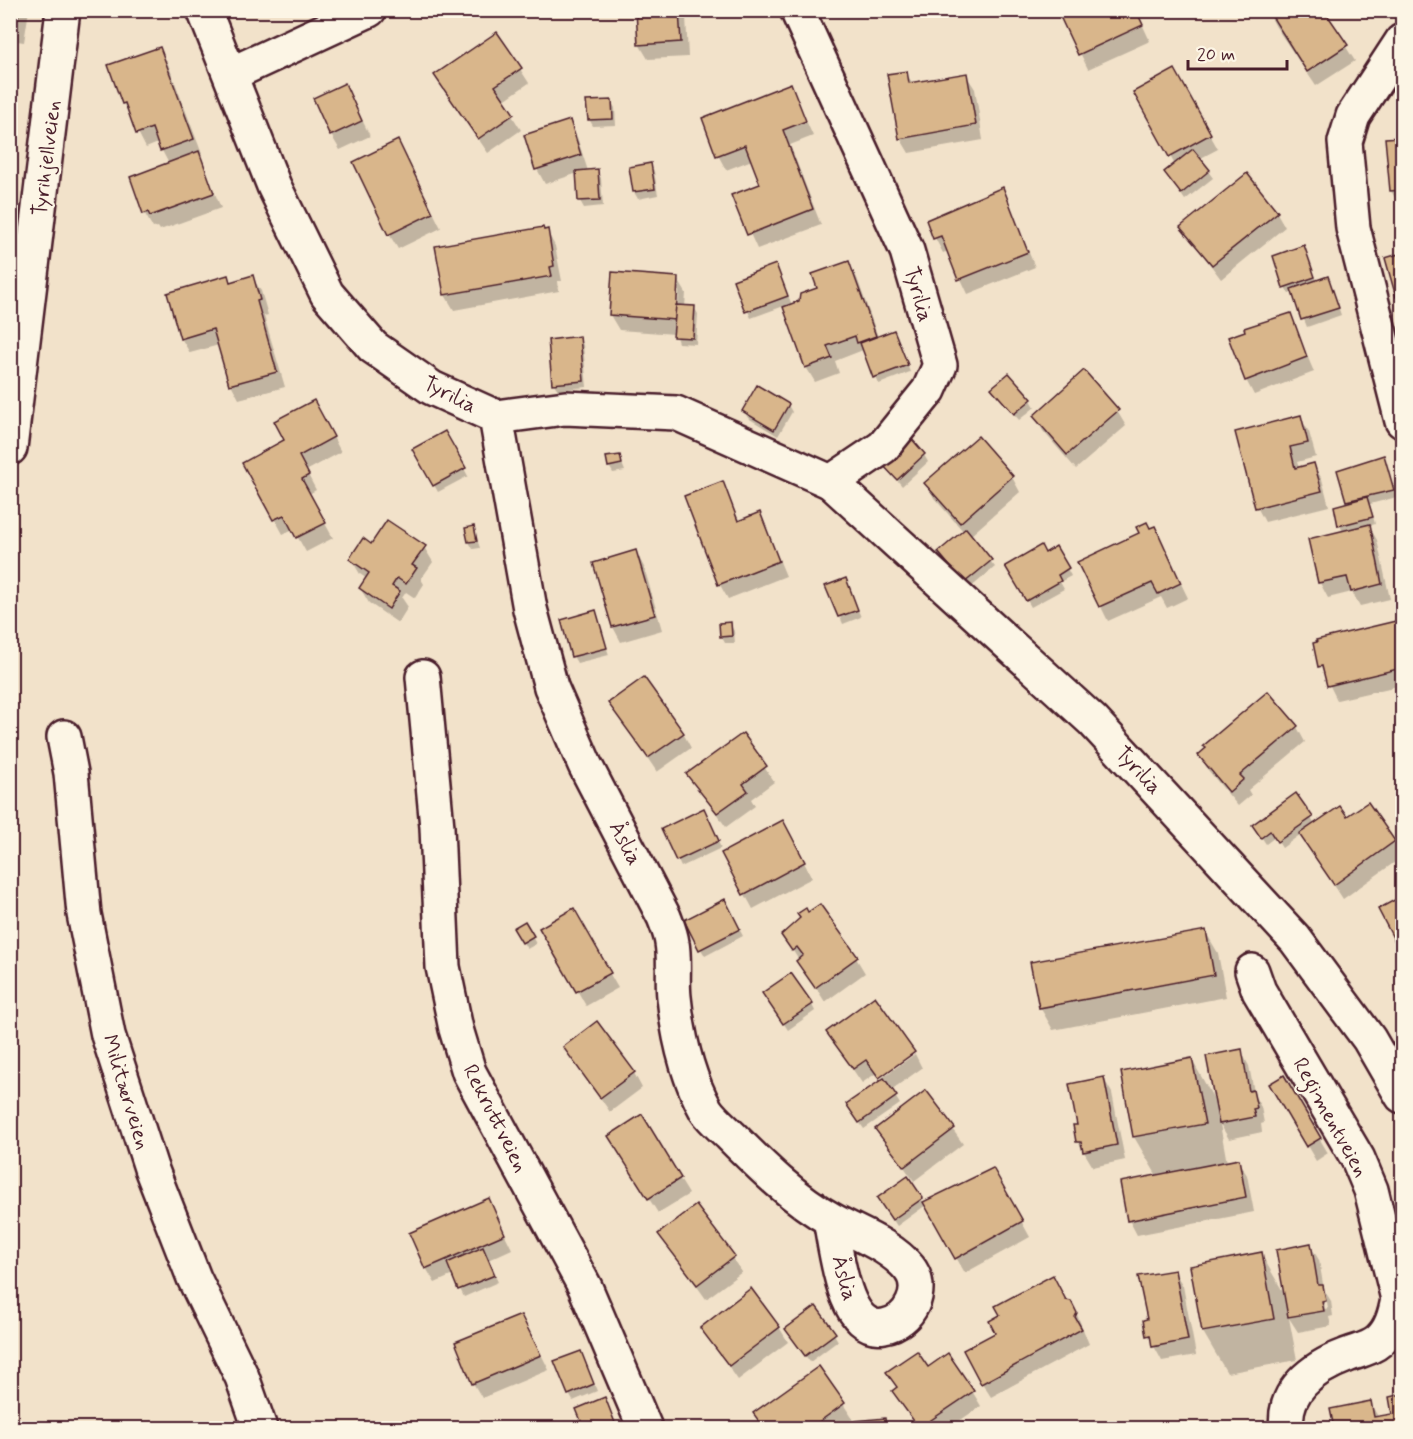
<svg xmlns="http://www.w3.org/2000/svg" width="1413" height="1439" font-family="Mynerve,sans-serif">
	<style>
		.shadow { fill: #0003; fill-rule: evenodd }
		.building { fill: #d9b68b; stroke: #4a1f2b; stroke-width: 1.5 }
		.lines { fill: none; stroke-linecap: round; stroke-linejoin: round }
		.minor-casing { stroke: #4a1f2b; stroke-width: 38 }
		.minor { stroke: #fcf5e5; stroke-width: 33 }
		.labels { text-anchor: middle; stroke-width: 4.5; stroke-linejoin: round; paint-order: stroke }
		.street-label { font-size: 21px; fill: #4a1f2b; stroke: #fcf5e5 }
	</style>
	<rect width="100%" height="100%" fill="#f2e2ca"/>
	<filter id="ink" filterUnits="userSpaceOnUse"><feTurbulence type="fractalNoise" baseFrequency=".0167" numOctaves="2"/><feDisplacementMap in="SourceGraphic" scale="12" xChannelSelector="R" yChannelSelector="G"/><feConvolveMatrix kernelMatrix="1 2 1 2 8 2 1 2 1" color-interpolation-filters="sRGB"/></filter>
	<g filter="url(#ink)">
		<!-- shadow -->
		<g class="shadow">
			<polygon points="10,10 29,10 24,42 10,40"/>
			<polygon points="637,10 694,10 695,16 686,16 688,57 648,59 639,44"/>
			<polygon points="1059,10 1143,10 1137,13 1150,41 1088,69"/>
			<polygon points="1270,10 1322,10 1355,61 1316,86 1276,27 1268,12"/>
			<polygon points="159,49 168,64 202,154 199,155 221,208 160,230 158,227 153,228 145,214 132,178 169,164 158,143 146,148 123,103"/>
			<polygon points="520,69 529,83 503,101 521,130 488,153 445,90"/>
			<polygon points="1174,71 1218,149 1199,159 1213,178 1185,200 1166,172 1175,165 1135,93"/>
			<polygon points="906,73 913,84 966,75 975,89 983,140 909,153 900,138"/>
			<polygon points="345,85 370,136 340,150 331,135"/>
			<polygon points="790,85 813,136 790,145 821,225 757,249 733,196 762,185 752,160 726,170 718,155"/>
			<polygon points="611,101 615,108 616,125 593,126 589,119"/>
			<polygon points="569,122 577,137 588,171 597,171 601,178 603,206 584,208 580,201 578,173 545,184 537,169"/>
			<polygon points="1402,138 1402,206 1400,206 1391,191 1386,140"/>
			<polygon points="398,142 441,228 398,249 389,234"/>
			<polygon points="650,164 654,171 658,195 638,199 634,192"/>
			<polygon points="1002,189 1035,267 968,294 948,251 943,253 935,238"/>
			<polygon points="1277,213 1285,227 1221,279 1182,227"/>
			<polygon points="547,231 555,246 562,281 558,281 559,291 454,310 445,295 437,247"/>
			<polygon points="1304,247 1317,281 1331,285 1341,315 1307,327 1293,292 1289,294 1285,287"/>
			<polygon points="1402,255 1402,303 1401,303 1387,259"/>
			<polygon points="849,263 857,278 878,337 897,339 910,372 879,384 863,350 835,361 839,373 815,382 806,367 784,306 751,318 735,281 776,266 792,305 819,289"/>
			<polygon points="228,277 231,283 252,277 261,291 268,315 264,316 285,387 239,399 231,384 219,345 190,353 181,338"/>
			<path d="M677,278L686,293L685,307H694L698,314L696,344L678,343L675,334L619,330L610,315ZM676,291H679L678,306H675Z"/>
			<polygon points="1290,315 1314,372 1254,395 1246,380"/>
			<polygon points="579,338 583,345 587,387 558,390 554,384"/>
			<polygon points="993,389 1031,400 1035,407 1019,420"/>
			<polygon points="788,405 792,412 778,436 748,418 744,411"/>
			<polygon points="1117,411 1126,426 1076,469 1043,431 1035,416"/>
			<polygon points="322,416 341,452 306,471 316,490 309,494 333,538 306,552 293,529 283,534 244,463"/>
			<polygon points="1300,417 1309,432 1316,457 1297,462 1299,468 1313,464 1322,479 1329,506 1265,522 1257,507"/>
			<polygon points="445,433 468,476 438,492 414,449"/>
			<polygon points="977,438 1012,477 1020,492 970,536 995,567 969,589 944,559 964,532 934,498 926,483"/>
			<polygon points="924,455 928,462 902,486 883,463"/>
			<polygon points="619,456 625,471 613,473 609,466"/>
			<polygon points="1384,457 1397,497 1370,504 1375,524 1369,526 1377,540 1390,599 1360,606 1352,592 1328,598 1320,583 1310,540 1343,532 1340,525 1349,504 1338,471"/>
			<polygon points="722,483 740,522 760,514 786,576 728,599 720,585 686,497"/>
			<polygon points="473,528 480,548 473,549 469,542"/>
			<polygon points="1154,528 1188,598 1167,608 1161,597 1108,621 1079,562"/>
			<polygon points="371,546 424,547 433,562 421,579 424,584 415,598 406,592 402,598 408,607 398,623 369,603 360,588 367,579 360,574 351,559"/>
			<polygon points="1056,548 1071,576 1060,582 1064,589 1031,607 1007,566 1045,555"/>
			<polygon points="636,552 644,567 662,630 621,642 613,627 595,564"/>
			<polygon points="845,580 861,617 843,624 827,587"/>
			<polygon points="595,612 609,655 577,663 573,656"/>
			<polygon points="1400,622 1402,627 1402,685 1337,700 1320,666"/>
			<polygon points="730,624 734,631 735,643 725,643 721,636"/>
			<polygon points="1268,693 1297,727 1305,742 1248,790 1251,795 1238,806 1208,770 1200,755"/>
			<polygon points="610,703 683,733 691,748 657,772"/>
			<polygon points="743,735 774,782 751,799 755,806 726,827 688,774"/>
			<polygon points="707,817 721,848 681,867 663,829"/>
			<polygon points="1311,818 1315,825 1347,819 1393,842 1402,857 1343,899 1301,834 1282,848 1275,837 1266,844 1258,832"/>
			<polygon points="791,837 812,878 753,909 723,854"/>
			<polygon points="1402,898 1402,952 1380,909"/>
			<polygon points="724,901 743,936 705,956 701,949"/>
			<polygon points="573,910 618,988 586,1006 542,928"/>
			<polygon points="525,923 536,944 527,949 515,929"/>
			<polygon points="1205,931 1218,953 1226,997 1053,1030 1040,1007"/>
			<polygon points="783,935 856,958 865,973 825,1002"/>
			<polygon points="768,1000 812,1005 815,1011 788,1030"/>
			<polygon points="828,1033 913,1052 877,1077 875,1074 862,1083"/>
			<polygon points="565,1047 634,1073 642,1088 610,1112"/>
			<polygon points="1241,1051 1249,1066 1255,1097 1261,1107 1264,1123 1261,1124 1262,1132 1229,1139 1220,1124 1227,1163 1238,1161 1247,1175 1254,1212 1137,1235 1129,1220 1157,1176 1134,1137 1123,1073 1192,1060 1215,1101"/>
			<polygon points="915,1054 922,1068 891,1090 900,1104 864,1129 852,1112 881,1082 879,1080"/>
			<polygon points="1283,1077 1328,1153 1316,1161 1271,1084"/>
			<polygon points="1104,1079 1112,1093 1125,1160 1093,1167 1078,1142 1079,1126"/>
			<polygon points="926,1092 963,1144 914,1181 877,1129"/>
			<polygon points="641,1116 689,1194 658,1213 619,1151"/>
			<polygon points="993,1170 1030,1237 965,1273 926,1205 897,1226 883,1205 908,1178 924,1204"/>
			<polygon points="488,1200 512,1249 488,1260 498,1282 464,1297 453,1275 435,1283 426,1268"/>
			<polygon points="695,1207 742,1272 706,1299 660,1235"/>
			<path d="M1310,1245L1319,1260L1324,1290L1331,1301L1333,1316L1329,1317L1331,1326L1298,1332L1289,1318L1297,1360L1227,1373L1203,1332L1192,1267L1261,1254L1285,1295ZM1323,1292L1326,1296L1328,1308L1325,1309Z"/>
			<polygon points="1174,1271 1183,1286 1196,1355 1162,1361 1148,1335 1148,1320"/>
			<polygon points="1066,1302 1070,1302 1078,1317 1089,1344 991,1397 982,1383"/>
			<polygon points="779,1327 788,1342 738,1380 702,1328"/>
			<polygon points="834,1334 838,1341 810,1362 791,1336"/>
			<polygon points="532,1336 549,1370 482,1398 473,1383"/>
			<polygon points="584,1359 597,1391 573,1401 569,1394"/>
			<polygon points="819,1368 853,1419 839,1428 764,1428 755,1413"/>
			<polygon points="928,1369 972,1391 981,1406 949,1428 918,1428 894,1391"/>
			<polygon points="1402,1396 1402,1428 1336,1428 1332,1411 1370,1403 1379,1418 1394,1415 1391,1398"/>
			<polygon points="884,1419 888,1428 858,1428 857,1422"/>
		</g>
		<!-- building -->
		<g class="building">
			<polygon points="10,10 19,10 16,28 10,27"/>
			<polygon points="636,10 679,10 681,42 638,45"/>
			<polygon points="1057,10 1136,10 1143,25 1078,55"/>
			<polygon points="1268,10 1324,10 1348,45 1307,72"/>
			<polygon points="497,32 522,68 495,86 514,114 478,139 434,75"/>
			<polygon points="160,47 194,139 160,151 152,128 136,134 125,103 122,104 108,65"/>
			<polygon points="1175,69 1211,134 1169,157 1133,92"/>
			<polygon points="907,71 909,83 967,73 976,125 899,139 887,74"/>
			<polygon points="345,83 362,121 330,136 313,98"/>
			<polygon points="791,83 806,121 783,130 813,209 747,235 731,195 760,184 745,145 716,156 702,118"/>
			<polygon points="612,100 613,119 588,120 586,101"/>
			<polygon points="570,120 581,155 535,170 524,135"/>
			<polygon points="1402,137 1402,190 1390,191 1385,138"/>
			<polygon points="398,140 433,213 388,235 353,162"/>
			<polygon points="1193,149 1210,170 1181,194 1164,172"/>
			<polygon points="199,151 214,193 150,216 148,212 143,214 130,177"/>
			<polygon points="651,163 655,189 633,192 629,167"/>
			<polygon points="598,169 600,200 578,201 576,171"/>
			<polygon points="1247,173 1278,212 1212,265 1180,227"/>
			<polygon points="1003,187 1028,252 958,280 941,236 933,239 926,220"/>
			<polygon points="543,227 544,230 548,229 554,266 550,267 552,276 444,295 435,246"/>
			<polygon points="1304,245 1315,277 1283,288 1273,256"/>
			<polygon points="1402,253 1402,295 1396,297 1385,258"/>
			<polygon points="849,261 876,336 857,343 855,336 827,346 832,358 805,368 783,307 799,301 800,294 817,288 812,274"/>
			<polygon points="776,264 788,296 745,312 733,280"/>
			<polygon points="612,272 678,277 676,320 609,315"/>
			<polygon points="228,275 230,282 253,275 260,300 257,301 277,372 229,385 213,329 180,339 167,293"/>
			<polygon points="1328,276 1339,308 1301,320 1291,289"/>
			<polygon points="676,305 695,306 693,338 673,337"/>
			<polygon points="1291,313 1307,357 1245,381 1228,337 1245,331 1244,328"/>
			<polygon points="894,330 908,365 873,378 860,343"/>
			<polygon points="580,336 584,381 552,384 548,340"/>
			<polygon points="1084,370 1119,410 1067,455 1033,416"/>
			<polygon points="1009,373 1032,399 1014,414 991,388"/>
			<polygon points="757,385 789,404 774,430 742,411"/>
			<polygon points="314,400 334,437 299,456 309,475 302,479 326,523 296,538 284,515 273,520 242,463 284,440 274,421"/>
			<polygon points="1301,415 1308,443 1290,447 1295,468 1314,463 1322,491 1255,508 1235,432"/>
			<polygon points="445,431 466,468 433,486 412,449"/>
			<polygon points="978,436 1013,476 960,523 924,483"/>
			<polygon points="910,437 925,454 897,480 881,463"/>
			<polygon points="620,455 622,464 608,467 606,457"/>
			<polygon points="1384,455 1394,490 1346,501 1337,470"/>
			<polygon points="723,481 738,521 760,512 779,561 718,585 684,496"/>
			<polygon points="1367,497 1373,517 1338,526 1334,506"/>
			<polygon points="387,520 426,546 412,565 417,568 406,584 397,578 392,586 400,591 389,609 359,588 369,573 349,559 363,538 371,544"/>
			<polygon points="1147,522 1150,528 1155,526 1181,583 1158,594 1152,583 1099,607 1077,562 1139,533 1136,527"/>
			<polygon points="1370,524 1382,584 1351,592 1347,577 1318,583 1308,539"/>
			<polygon points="474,526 477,541 468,542 465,528"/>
			<polygon points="966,528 992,560 964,583 938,552"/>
			<polygon points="1041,545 1045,553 1056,546 1069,568 1058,575 1061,581 1026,601 1005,566"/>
			<polygon points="636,550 655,615 612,627 593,563"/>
			<polygon points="846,578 858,610 838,617 825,586"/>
			<polygon points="596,610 607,648 571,657 561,620"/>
			<polygon points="1400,620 1402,668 1327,686 1322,666 1318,667 1313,643 1317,642 1316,640"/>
			<polygon points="731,622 732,636 720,637 719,623"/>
			<polygon points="644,677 684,733 648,758 608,703"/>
			<polygon points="1268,691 1298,726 1240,775 1244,779 1229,792 1198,755 1206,748 1203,746"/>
			<polygon points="743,733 767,766 743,784 748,791 717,813 686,774"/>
			<polygon points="1296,793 1313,817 1277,842 1270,831 1261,838 1252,825"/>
			<polygon points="1368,802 1395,841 1334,885 1299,834 1340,806 1347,816"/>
			<polygon points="704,808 719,841 676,861 661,829"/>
			<polygon points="783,820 805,862 743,895 721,853"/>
			<polygon points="1402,896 1402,955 1378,909"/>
			<polygon points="725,899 740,929 699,950 684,920"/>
			<polygon points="820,904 858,957 815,988 796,961 803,955 797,947 792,951 781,935 800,918 797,914 806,908 808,912"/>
			<polygon points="574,908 611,973 576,992 539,928"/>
			<polygon points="525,921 534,936 522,943 513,928"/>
			<polygon points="1206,930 1214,975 1039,1008 1030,962"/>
			<polygon points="791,973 813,1004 783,1024 762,993"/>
			<polygon points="875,996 915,1052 879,1078 866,1060 853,1069 826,1032"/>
			<polygon points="597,1021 635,1072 600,1098 563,1047"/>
			<polygon points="1242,1049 1249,1091 1253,1090 1257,1108 1253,1109 1255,1117 1219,1124 1206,1056"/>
			<polygon points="1192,1058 1205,1124 1133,1137 1121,1072"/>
			<polygon points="1284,1075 1321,1138 1306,1147 1269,1084"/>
			<polygon points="1104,1077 1117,1145 1083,1152 1081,1142 1076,1142 1073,1125 1077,1125 1069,1084"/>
			<polygon points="884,1078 897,1096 859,1123 846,1104"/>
			<polygon points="926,1090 955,1128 904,1167 875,1129"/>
			<polygon points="642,1114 681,1178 648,1199 608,1136"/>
			<polygon points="1239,1159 1246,1197 1127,1221 1120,1182"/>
			<polygon points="993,1168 1023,1221 955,1259 923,1202"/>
			<polygon points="908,1176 923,1198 892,1220 877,1198"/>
			<polygon points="489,1198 505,1234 425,1269 409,1233"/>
			<polygon points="696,1205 735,1256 697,1285 658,1234"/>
			<polygon points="1311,1243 1318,1285 1323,1285 1326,1301 1322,1302 1324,1311 1288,1317 1276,1250"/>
			<polygon points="483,1247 495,1275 458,1290 447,1263"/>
			<polygon points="1262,1252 1274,1319 1202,1332 1190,1266"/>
			<polygon points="1175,1270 1188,1340 1152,1347 1150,1335 1146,1336 1143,1320 1147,1319 1138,1276"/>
			<polygon points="1053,1275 1066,1300 1071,1301 1077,1313 1075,1317 1082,1329 981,1384 963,1350 995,1333 989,1321 1000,1315 995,1306"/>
			<polygon points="751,1288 780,1327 729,1366 700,1328"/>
			<polygon points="816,1306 836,1333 805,1356 785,1329"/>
			<polygon points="521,1315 541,1355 472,1384 455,1342"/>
			<polygon points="581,1351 594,1384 568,1395 554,1361"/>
			<polygon points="917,1351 928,1367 948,1353 974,1391 919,1428 892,1391 897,1387 886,1372"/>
			<polygon points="819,1366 845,1403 816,1424 820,1428 764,1428 753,1413"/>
			<polygon points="1402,1394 1402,1428 1334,1428 1330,1409 1371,1401 1374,1417 1392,1414 1389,1397"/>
			<polygon points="605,1397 617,1428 584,1428 576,1409"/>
			<polygon points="885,1418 886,1428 856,1428 855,1421"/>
		</g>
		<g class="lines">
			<defs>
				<g id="minor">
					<polyline points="204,10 274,186 327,294 373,347 432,388 496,417 565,408 676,413 831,482 883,447 929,390 940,365 907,251 797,10"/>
					<polyline points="1402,41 1353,116 1345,142 1353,228 1402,421"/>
					<polyline points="231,74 369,10"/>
					<path d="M496,417L530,609L551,687L585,765L664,917C667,925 671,934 672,943C675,960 672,979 674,997C678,1036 687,1076 706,1110C712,1119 723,1128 731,1136C761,1166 794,1199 832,1220C857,1234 890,1245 909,1268C926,1289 910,1322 884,1326C843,1334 836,1247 830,1219"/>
					<polyline points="10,448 63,10"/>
					<polyline points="831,482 1093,721 1295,939 1369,1039 1402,1096"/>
					<polyline points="423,677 437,827 443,967 456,1029 469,1072 585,1287 645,1428"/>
					<polyline points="64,737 71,773 84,914 108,1035 151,1168 194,1278 242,1377 260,1428"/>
					<path d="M1252,971L1259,991L1358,1159L1371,1190L1398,1299C1395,1315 1391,1330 1379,1341C1370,1349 1357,1351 1345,1356C1313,1368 1282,1391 1287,1428"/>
				</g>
			</defs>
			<!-- minor casing -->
			<use href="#minor" class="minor-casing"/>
			<!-- minor -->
			<use href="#minor" class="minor"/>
		</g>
	</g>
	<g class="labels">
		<!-- street labels -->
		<g class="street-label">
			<text transform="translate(46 158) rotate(-83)" y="7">Tyrihjellveien</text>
			<text transform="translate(919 294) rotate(74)" y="7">Tyrilia</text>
			<text transform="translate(450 394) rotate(27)" y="7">Tyrilia</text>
			<text transform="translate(1139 770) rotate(47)" y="7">Tyrilia</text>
			<text transform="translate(626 843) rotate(62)" y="7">Åslia</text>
			<text transform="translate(127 1092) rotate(73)" y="7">Militærveien</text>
			<text transform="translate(1331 1117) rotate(61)" y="7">Regimentveien</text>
			<text transform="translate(496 1118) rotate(63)" y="7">Rekruttveien</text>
			<text transform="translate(845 1278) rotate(75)" y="7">Åslia</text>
		</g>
	</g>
	<!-- margin -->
	<rect width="1413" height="1439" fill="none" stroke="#fcf5e5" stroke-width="36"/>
	<rect x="18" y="18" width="1377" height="1403" fill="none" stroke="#4a1f2b" stroke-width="2" filter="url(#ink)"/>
	<!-- scale -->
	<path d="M1188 60v9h99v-9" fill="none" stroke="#4a1f2b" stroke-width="3"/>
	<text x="1197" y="60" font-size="18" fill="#4a1f2b" stroke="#fcf5e5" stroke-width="4.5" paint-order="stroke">20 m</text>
</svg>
